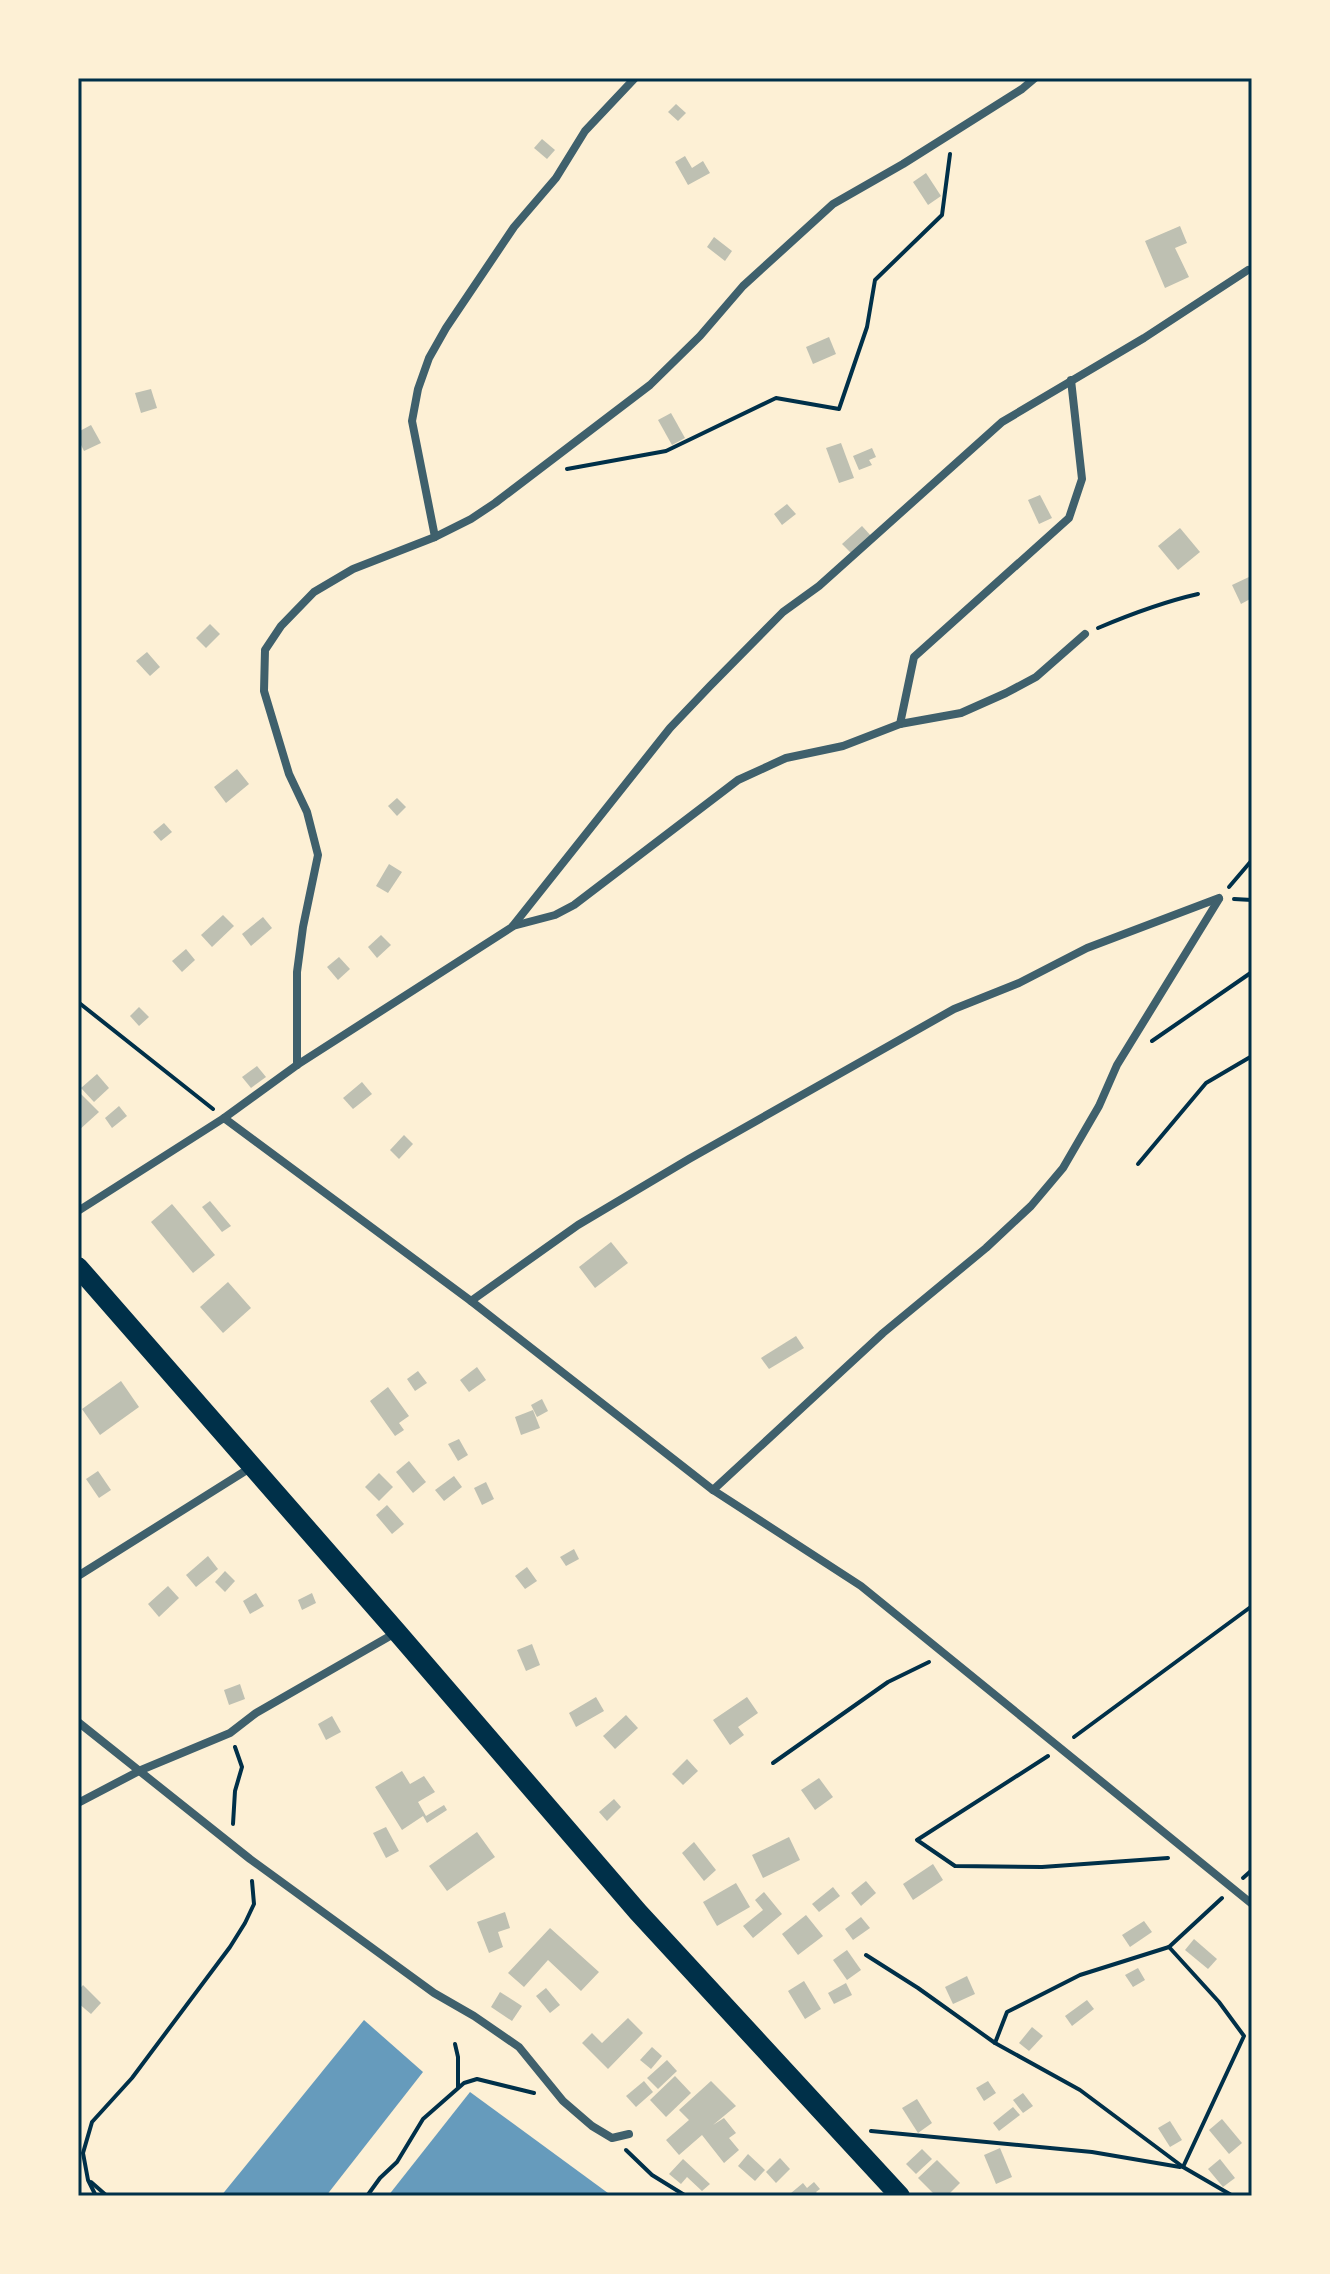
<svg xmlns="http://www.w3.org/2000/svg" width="1330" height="2274" font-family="'Alegreya Sans',sans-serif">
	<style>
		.water { fill: #669bbc }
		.building { fill: #bec0b2 }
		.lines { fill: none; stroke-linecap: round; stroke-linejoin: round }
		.path { stroke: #003049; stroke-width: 4 }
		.minor { stroke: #3f606c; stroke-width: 8 }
		.primary { stroke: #003049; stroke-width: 20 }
		.neatline { fill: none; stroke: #003049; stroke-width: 3 }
	</style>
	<rect width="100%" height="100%" fill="#fdf0d5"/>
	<!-- water -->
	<g class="water">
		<polygon points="364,2020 423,2072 326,2196 221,2196"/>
		<polygon points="470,2092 612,2196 388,2196"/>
	</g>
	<!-- building -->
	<g class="building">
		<polygon points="676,104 686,113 678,121 668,112"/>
		<polygon points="542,139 555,150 547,159 534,148"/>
		<polygon points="685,156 692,168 703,161 710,173 688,185 675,162"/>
		<polygon points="926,173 941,196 928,205 913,182"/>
		<polygon points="1180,226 1187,243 1175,248 1189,277 1165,288 1145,241"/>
		<polygon points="714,237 732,251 725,261 707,247"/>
		<polygon points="829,337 836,354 813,364 806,347"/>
		<polygon points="151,389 157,408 141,413 135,393"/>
		<polygon points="671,413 685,438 672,445 658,420"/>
		<polygon points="91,425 101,443 84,451 78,439 78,432"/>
		<polygon points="841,443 854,478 839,483 826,448"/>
		<polygon points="872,448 876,457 869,460 872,465 859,470 853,456"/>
		<polygon points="1040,495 1052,518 1039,524 1028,500"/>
		<polygon points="787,504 796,514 782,525 774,514"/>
		<polygon points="862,526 872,537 853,555 842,544"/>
		<polygon points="1180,528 1200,552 1178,570 1158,546"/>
		<polygon points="1249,577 1252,583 1252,598 1241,604 1232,585"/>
		<polygon points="210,624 220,634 206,648 196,638"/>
		<polygon points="147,652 160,667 150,676 136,661"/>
		<polygon points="237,769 249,784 226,803 214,787"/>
		<polygon points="397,798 406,807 397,816 388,806"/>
		<polygon points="164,823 172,832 161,841 153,832"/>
		<polygon points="389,864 402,872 388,893 376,886"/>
		<polygon points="223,915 234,926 212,947 201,935"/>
		<polygon points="263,917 272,928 251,946 242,934"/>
		<polygon points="381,935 391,945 377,958 368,947"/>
		<polygon points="186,949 195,960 182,972 172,961"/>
		<polygon points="339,957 350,969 338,980 327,967"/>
		<polygon points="139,1007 149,1017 139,1026 130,1016"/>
		<polygon points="257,1066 266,1077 251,1088 242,1077"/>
		<polygon points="97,1074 109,1088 94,1102 81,1088"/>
		<polygon points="362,1082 372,1094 353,1109 343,1098"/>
		<polygon points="78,1091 99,1112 78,1131"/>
		<polygon points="119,1106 127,1116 112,1128 105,1118"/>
		<polygon points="404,1135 413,1144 399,1159 390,1150"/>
		<polygon points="210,1201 231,1226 222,1232 202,1207"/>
		<polygon points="172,1204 215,1255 193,1273 151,1222"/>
		<polygon points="611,1242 628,1263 595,1288 579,1267"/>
		<polygon points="228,1282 251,1308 223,1333 200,1307"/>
		<polygon points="796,1336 804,1348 769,1369 761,1358"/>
		<polygon points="477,1367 486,1380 469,1392 460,1380"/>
		<polygon points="418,1371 427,1383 415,1391 407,1379"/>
		<polygon points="121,1381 139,1407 100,1435 82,1409"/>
		<polygon points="388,1387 409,1416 399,1423 404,1430 395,1436 370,1401"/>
		<polygon points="542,1399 548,1411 537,1417 531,1405"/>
		<polygon points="533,1410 540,1428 521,1435 515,1417"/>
		<polygon points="459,1439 468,1455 458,1461 448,1444"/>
		<polygon points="409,1461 426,1482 413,1493 396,1472"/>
		<polygon points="98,1471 111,1490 99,1498 86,1479"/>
		<polygon points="379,1473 393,1487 379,1501 365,1487"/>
		<polygon points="454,1476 462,1487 444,1501 435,1490"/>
		<polygon points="486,1482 494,1499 482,1505 474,1488"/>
		<polygon points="387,1505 404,1524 392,1534 376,1515"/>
		<polygon points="574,1549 579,1559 566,1566 560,1557"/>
		<polygon points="208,1556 218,1569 196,1587 186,1575"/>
		<polygon points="527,1567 537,1581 525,1589 515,1576"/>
		<polygon points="225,1571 235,1581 225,1592 215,1582"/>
		<polygon points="168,1586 179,1598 159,1617 148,1604"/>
		<polygon points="256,1593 264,1606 250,1614 243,1601"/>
		<polygon points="312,1593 316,1603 302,1610 298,1600"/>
		<polygon points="532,1644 540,1665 526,1671 517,1650"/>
		<polygon points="240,1684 245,1699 229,1705 224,1690"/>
		<polygon points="596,1697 604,1711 576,1727 569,1713"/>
		<polygon points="747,1697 758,1713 738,1727 744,1735 730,1745 713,1720"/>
		<polygon points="626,1715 638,1728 615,1749 603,1736"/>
		<polygon points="332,1716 341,1732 326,1740 318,1724"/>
		<polygon points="687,1759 698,1771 683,1785 672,1774"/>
		<polygon points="402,1771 410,1784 424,1776 435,1792 418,1802 426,1816 444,1805 447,1810 427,1823 423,1816 402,1830 375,1787"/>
		<polygon points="819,1778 833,1797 815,1810 801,1790"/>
		<polygon points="614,1799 621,1807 607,1821 599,1812"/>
		<polygon points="386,1827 399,1851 386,1858 373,1833"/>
		<polygon points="477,1832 495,1857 447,1891 429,1866"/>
		<polygon points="789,1837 800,1860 763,1878 752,1855"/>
		<polygon points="694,1842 716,1870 704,1881 682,1853"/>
		<polygon points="933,1864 943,1880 913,1900 903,1884"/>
		<polygon points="866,1881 876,1893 861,1906 851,1893"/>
		<polygon points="736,1883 750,1907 717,1926 703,1902"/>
		<polygon points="833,1887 840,1896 819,1912 812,1904"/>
		<polygon points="764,1892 782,1914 753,1938 743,1926 763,1910 755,1900"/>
		<polygon points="505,1912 510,1928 498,1932 503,1947 489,1953 477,1922"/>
		<polygon points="806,1915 823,1936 798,1955 782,1934"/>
		<polygon points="861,1917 870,1928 853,1940 845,1929"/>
		<polygon points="1144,1921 1152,1932 1130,1947 1122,1935"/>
		<polygon points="550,1928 599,1972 581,1991 548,1960 524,1987 508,1973"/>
		<polygon points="1194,1939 1217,1959 1208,1969 1185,1950"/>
		<polygon points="847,1950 861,1970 847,1980 833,1960"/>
		<polygon points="1138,1968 1145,1980 1133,1987 1125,1975"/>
		<polygon points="967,1976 975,1994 953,2004 945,1987"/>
		<polygon points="804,1981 821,2009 805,2019 788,1991"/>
		<polygon points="846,1983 852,1995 834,2004 828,1993"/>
		<polygon points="83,1985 101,2003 91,2014 78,2003 78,1991"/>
		<polygon points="546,1988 560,2005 550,2013 536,1996"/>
		<polygon points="500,1992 522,2006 512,2021 491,2007"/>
		<polygon points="1087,2000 1094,2009 1072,2026 1065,2016"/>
		<polygon points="628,2018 643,2033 608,2069 582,2043 592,2033 602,2043"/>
		<polygon points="1032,2027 1043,2036 1029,2051 1019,2043"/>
		<polygon points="652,2047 662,2056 651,2069 640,2060"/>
		<polygon points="667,2060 677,2071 658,2089 647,2078"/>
		<polygon points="675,2076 691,2093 666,2117 650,2100"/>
		<polygon points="644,2081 653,2092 636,2107 626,2096"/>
		<polygon points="711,2081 736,2106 713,2125 724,2118 736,2133 729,2138 739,2150 724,2163 702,2135 679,2155 666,2140 689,2120 679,2110"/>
		<polygon points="988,2081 996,2093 984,2101 976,2088"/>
		<polygon points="1023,2093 1033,2106 1023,2113 1013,2100"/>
		<polygon points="917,2099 932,2123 918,2133 902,2108"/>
		<polygon points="1013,2107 1020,2115 999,2131 993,2123"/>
		<polygon points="1222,2119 1242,2143 1229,2154 1209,2130"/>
		<polygon points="1170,2121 1182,2140 1170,2147 1158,2128"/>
		<polygon points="1000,2148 1012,2177 996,2184 984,2155"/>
		<polygon points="922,2149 932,2159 916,2174 906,2164"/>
		<polygon points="748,2154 765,2170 755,2181 738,2166"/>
		<polygon points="780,2158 790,2169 776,2183 766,2172"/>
		<polygon points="683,2159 710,2184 702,2191 687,2177 681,2184 669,2174"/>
		<polygon points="1220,2159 1235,2178 1223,2187 1208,2169"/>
		<polygon points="937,2160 960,2183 947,2196 936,2196 918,2178"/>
		<polygon points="814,2182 820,2189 816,2192 819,2196 794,2196 791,2193 803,2183 807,2188"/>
	</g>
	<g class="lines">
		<!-- path -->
		<g class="path">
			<polyline points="567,469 666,451 776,398 839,409 867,327 875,280 942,215 950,154"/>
			<path d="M1098,628C1131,614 1163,602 1198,594"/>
			<polyline points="1229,887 1252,860"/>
			<polyline points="1234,899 1252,900"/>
			<polyline points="78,1002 213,1109"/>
			<polyline points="1152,1041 1252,972"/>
			<polyline points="1138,1164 1206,1083 1252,1056"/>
			<polyline points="1074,1737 1252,1606"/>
			<polyline points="1048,1756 917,1840 955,1866 1042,1867 1168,1858"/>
			<polyline points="773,1763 888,1682 929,1662"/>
			<polyline points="233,1824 235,1791 242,1767 235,1747"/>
			<polyline points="1243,1878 1252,1870"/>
			<polyline points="866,1955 918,1988 995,2043 1080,2090 1183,2167 1233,2196"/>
			<polyline points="995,2043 1007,2012 1080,1975 1169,1947"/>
			<polyline points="455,2044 458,2057 458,2087"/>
			<polyline points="871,2131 1092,2152 1180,2167"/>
			<polyline points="626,2150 652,2175 686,2196"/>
			<polyline points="1183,2167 1244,2036 1219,2002 1169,1947 1222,1898"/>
			<polyline points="91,2182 107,2196"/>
			<polyline points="96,2196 88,2180 83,2153 92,2122 132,2078 230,1947 245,1923 254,1904 252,1881"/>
			<polyline points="367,2196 380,2178 397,2162 423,2119 464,2083 477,2079 534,2093"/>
		</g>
		<!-- minor -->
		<g class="minor">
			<polyline points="435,537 471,519 495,503 650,385 700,336 743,286 833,204 903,164 1022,89 1035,78"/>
			<polyline points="900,724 914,657 1069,518 1082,479 1071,380"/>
			<polyline points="513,926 555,915 574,905 738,780 786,758 843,746 900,724 961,713 1006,693 1036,677 1085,634"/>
			<polyline points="297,1065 297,972 303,927 318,855 307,812 289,774 264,691 265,650 281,626 314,592 353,569 435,537 412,421 418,389 429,358 446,328 514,227 556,178 585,131 635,78"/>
			<polyline points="224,1118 297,1065 512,927 670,728 710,686 783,612 819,586 1002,422 1144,338 1248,270"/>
			<polyline points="78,1211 224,1118 471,1301 713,1490 861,1586 1252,1904"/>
			<polyline points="471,1301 578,1225 689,1159 954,1009 1019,983 1087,948 1219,898"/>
			<polyline points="713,1490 883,1333 986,1248 1031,1206 1063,1168 1099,1106 1117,1065 1219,899"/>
			<polyline points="78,1576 250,1468"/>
			<polyline points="78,1722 250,1859 434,1993 474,2016 519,2047 563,2101 592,2126 612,2138 629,2134"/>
			<polyline points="78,1803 141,1770 230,1733 256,1713 397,1632"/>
		</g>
		<!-- primary -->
		<polyline class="primary" points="78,1267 397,1632 638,1912 900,2196"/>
	</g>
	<!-- border -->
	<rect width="1330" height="2274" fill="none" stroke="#fdf0d5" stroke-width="160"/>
	<rect x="80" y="80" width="1170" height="2114" class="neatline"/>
</svg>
